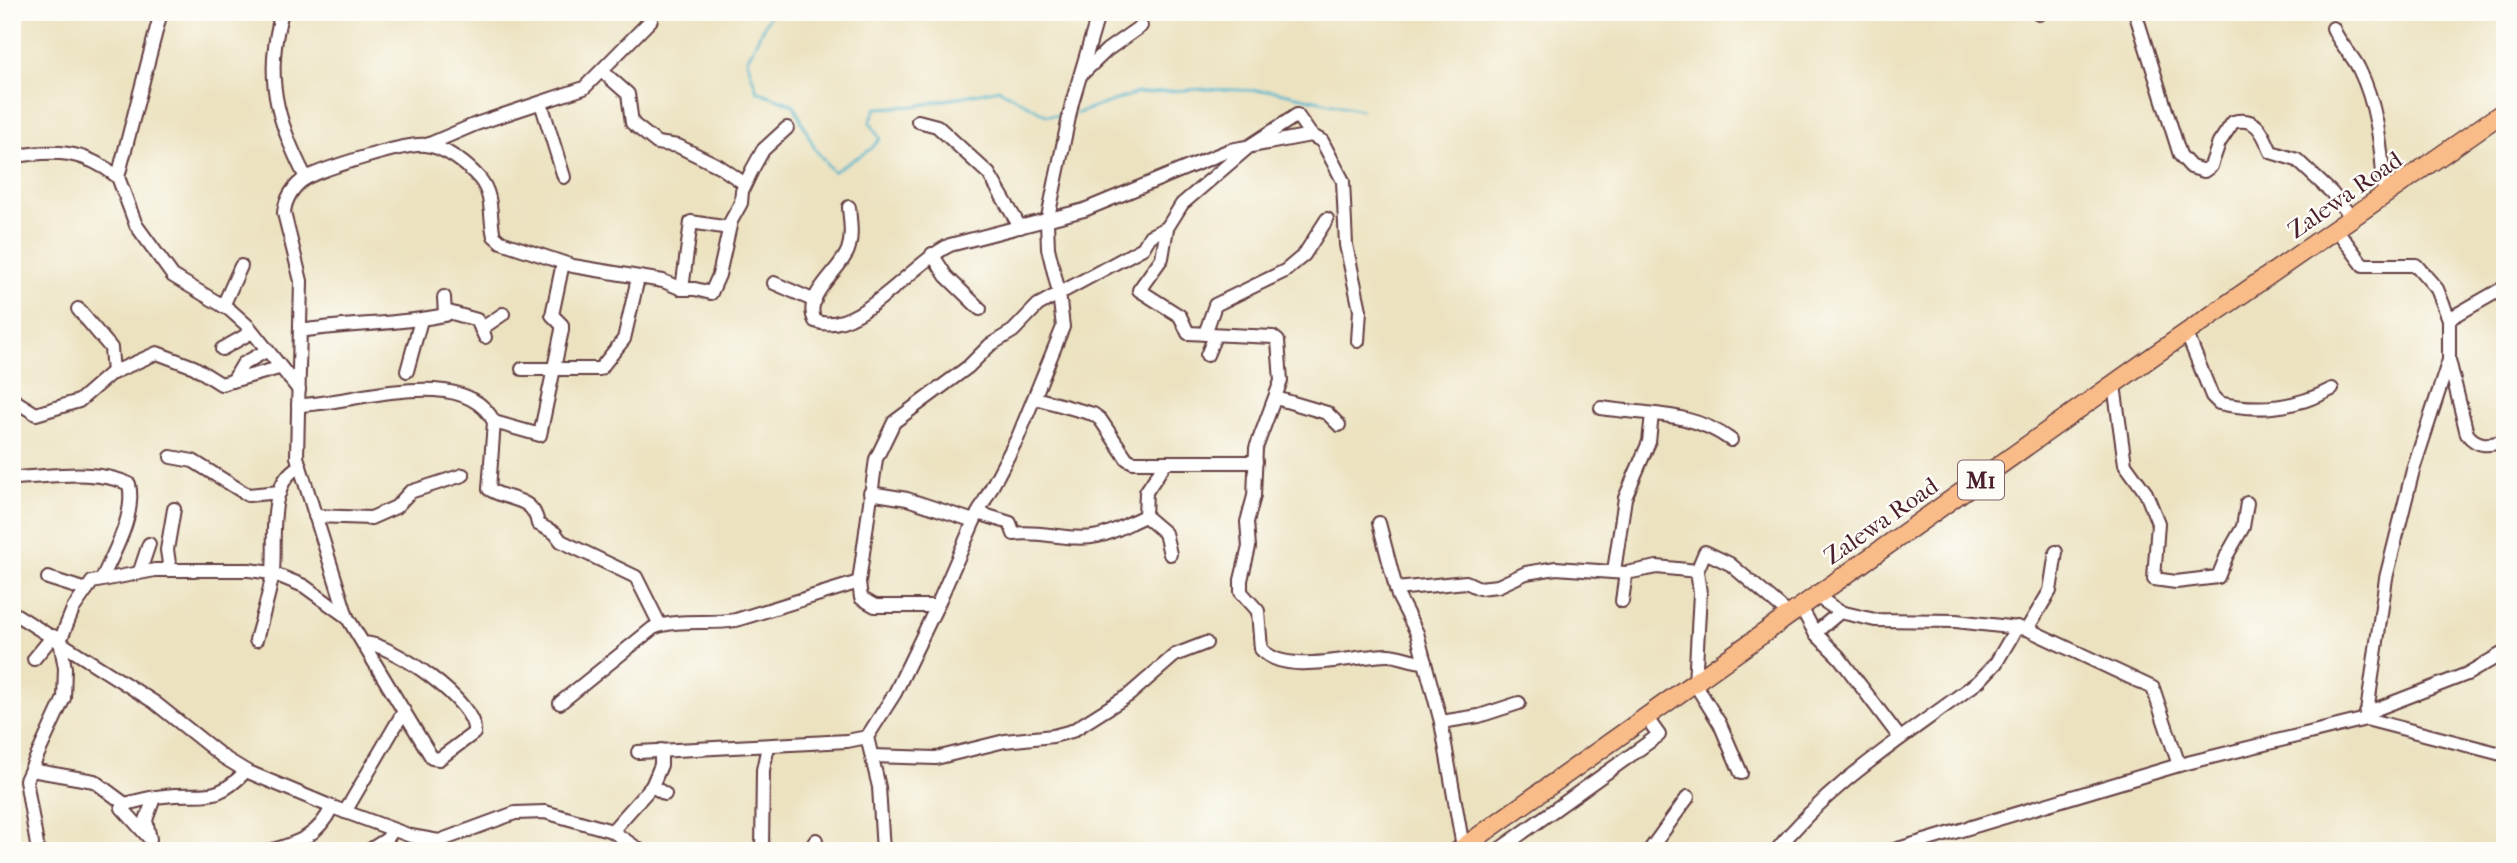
<svg xmlns="http://www.w3.org/2000/svg" width="2517" height="863" font-family="'IM FELL French Canon',serif">
	<style>
		.lines { fill: none; stroke-linecap: round; stroke-linejoin: round }
		.stream { stroke: #4eb3cc; stroke-width: 2.5 }
		.minor-casing { stroke: #623c41; stroke-width: 16 }
		.highway-casing { stroke: #623c41; stroke-width: 21 }
		.minor { stroke: #fff; stroke-width: 12 }
		.highway { stroke: #f9bc89; stroke-width: 18 }
		.labels { text-anchor: middle; stroke-width: 5; stroke-linejoin: round; paint-order: stroke }
		.shield { fill: #fdfcf7; stroke: #806168; stroke-width: 2 }
		.shield-label { font-size: 23px; font-weight: bold; fill: #4a1f2b }
		.street-label { font-size: 24px; fill: #4a1f2b; stroke: #fdfcf7 }
	</style>
	<rect width="100%" height="100%" fill="#fdfcf7"/>
	<filter id="ink" filterUnits="userSpaceOnUse"><feTurbulence type="fractalNoise" baseFrequency=".0143" numOctaves="2"/><feDisplacementMap in="SourceGraphic" scale="14" xChannelSelector="R" yChannelSelector="G"/><feConvolveMatrix kernelMatrix="1 2 1 2 8 2 1 2 1" color-interpolation-filters="sRGB"/></filter>
	<filter id="wash" filterUnits="userSpaceOnUse"><feTurbulence type="fractalNoise" baseFrequency=".00686" numOctaves="4" result="noise"/><feDisplacementMap in="SourceGraphic" scale="28" xChannelSelector="R" yChannelSelector="G"/><feGaussianBlur stdDeviation="1.57" result="paint"/><feColorMatrix in="noise" values="0 0 0 0 0 0 0 0 0 0 0 0 0 0 0 0 0 1.4 0 .05"/><feComposite in="paint" operator="in"/></filter>
	<g filter="url(#wash)">
		<rect width="100%" height="100%" fill="#ece2c0"/>
		<g class="lines">
			<!-- stream -->
			<g class="stream">
				<polyline points="771,12 747,60 757,91 794,105 815,149 833,172 871,149 880,139 870,122 876,108 916,106 999,89 1046,115 1065,116"/>
				<polyline points="1075,114 1137,93 1203,89 1274,91 1361,110"/>
			</g>
		</g>
	</g>
	<g filter="url(#ink)">
		<g class="lines">
			<defs>
				<g id="minor">
					<polyline points="161,12 118,177 136,225 173,276 230,310 249,327 299,390"/>
					<path d="M282,12C264,76 276,120 306,178"/>
					<path d="M2135,12L2180,155L2191,167L2204,171L2211,166L2219,143L2233,122C2257,116 2263,133 2271,152L2297,160L2331,192L2353,219"/>
					<polyline points="2493,12 2505,15"/>
					<polyline points="2039,14 2040,12"/>
					<path d="M2333,28C2339,44 2352,54 2359,69C2378,107 2383,155 2384,197"/>
					<polyline points="602,71 628,94 632,123 657,143 678,146 719,166 745,184"/>
					<polyline points="1083,73 1107,50 1141,26"/>
					<polyline points="541,103 564,177"/>
					<polyline points="918,121 937,126 989,174 1020,227"/>
					<path d="M1311,135L1297,115L1251,145L1182,204L1167,228L1162,258L1139,290L1180,316L1188,333L1273,337L1278,341L1281,381L1256,448L1254,496L1247,522L1249,547L1241,580V592L1258,611L1261,649C1285,677 1354,655 1388,655C1400,655 1411,662 1425,662"/>
					<polyline points="427,145 476,124 584,88 651,20"/>
					<path d="M12,157C54,149 84,150 118,177"/>
					<path d="M849,207C850,221 853,236 848,250C840,272 802,295 815,321C857,338 910,264 950,245L1084,210L1230,150L1311,135L1322,141L1343,181L1346,245L1360,310L1358,341"/>
					<polyline points="2337,230 2363,265 2416,265 2437,289 2449,319 2449,360 2413,470 2386,578 2366,719"/>
					<polyline points="932,254 946,276 980,309"/>
					<polyline points="774,283 815,301"/>
					<polyline points="682,289 691,222 729,228"/>
					<polyline points="223,306 241,266"/>
					<polyline points="78,309 111,348 113,373"/>
					<polyline points="445,311 477,320 485,337"/>
					<polyline points="2449,319 2505,287"/>
					<polyline points="481,329 503,314"/>
					<path d="M300,331C349,323 397,325 445,315L444,297"/>
					<polyline points="1205,334 1215,305 1285,271 1304,255 1327,219"/>
					<path d="M2187,334L2212,396L2219,403C2258,412 2296,408 2332,389"/>
					<polyline points="222,349 252,332"/>
					<polyline points="1207,355 1215,336"/>
					<path d="M2449,360L2467,434C2478,448 2490,445 2505,441"/>
					<polyline points="522,369 600,369 624,339 638,278"/>
					<polyline points="407,371 421,320"/>
					<polyline points="233,381 243,364 266,351"/>
					<polyline points="2114,385 2125,464 2146,493 2158,523 2154,579 2176,582 2218,577 2227,555 2243,527 2247,503"/>
					<polyline points="1035,398 1093,414 1100,419 1127,459 1133,462 1256,462"/>
					<polyline points="1276,398 1327,413 1339,425"/>
					<polyline points="12,399 36,414 79,401 110,374 157,353 194,367 221,384 279,368"/>
					<path d="M298,405C350,405 464,361 494,422L489,489C509,502 533,495 538,524L555,533L561,541L636,577L660,625"/>
					<path d="M1601,408C1647,415 1692,411 1731,440"/>
					<polyline points="494,422 540,435 562,330 562,325 552,315 563,263"/>
					<polyline points="171,457 193,461 248,495 280,492"/>
					<path d="M12,478C49,477 95,468 129,484C136,515 114,551 102,579"/>
					<polyline points="870,493 907,499 974,521"/>
					<path d="M978,513L1010,523L1014,534C1042,530 1070,542 1098,536C1114,533 1130,522 1145,516L1146,492L1166,462"/>
					<polyline points="315,516 371,518 396,507 410,492 463,475"/>
					<polyline points="1145,516 1165,533 1170,554"/>
					<polyline points="1379,523 1398,596 1417,633 1441,722 1463,847"/>
					<polyline points="170,570 167,550 174,509"/>
					<polyline points="140,571 149,544"/>
					<polyline points="1614,571 1625,498 1649,442 1652,414"/>
					<polyline points="48,578 86,590"/>
					<polyline points="1396,589 1466,582 1479,588 1498,586 1526,573 1556,568 1626,573"/>
					<polyline points="1818,597 1840,612 1875,620 1956,621 2027,629 2153,688 2179,765"/>
					<polyline points="1622,601 1626,573 1657,567 1697,571"/>
					<polyline points="937,606 875,606 861,598 859,582 876,459 894,422 968,367 990,345 1013,331 1038,305 1143,248 1150,236 1167,228"/>
					<polyline points="1802,609 1815,633 1839,657 1900,738"/>
					<polyline points="12,612 154,702 223,757 246,771 332,807 411,836 439,841 515,813 545,812 612,831 641,851"/>
					<path d="M347,617L297,457L301,281L284,213C285,199 294,185 306,178C325,168 407,142 426,145C445,147 468,165 480,179C494,196 489,217 494,236L501,242L573,266L663,281L682,289H695L711,293L719,275L731,221L741,203L742,191L752,170L763,150L787,128"/>
					<polyline points="2027,629 2050,591 2056,552"/>
					<polyline points="1815,633 1840,612"/>
					<path d="M256,640C262,617 270,594 273,571C276,539 266,483 300,466"/>
					<polyline points="34,659 53,636"/>
					<path d="M560,703L653,628C678,618 709,625 736,620L859,582"/>
					<polyline points="2366,713 2467,674 2505,652"/>
					<polyline points="1441,722 1479,716 1519,703"/>
					<polyline points="661,750 661,765 652,786 665,794"/>
					<polyline points="638,752 847,741 867,737"/>
					<polyline points="872,756 936,758 1005,741 1053,736 1072,731 1129,695 1175,655 1206,643"/>
					<path d="M31,770L94,781L125,804C138,801 151,797 164,796C204,791 214,805 246,771"/>
					<polyline points="1741,773 1720,724 1695,684 1700,593 1697,571 1705,552 1730,564 1791,616"/>
					<polyline points="124,803 122,808 150,839 146,820 154,798"/>
					<polyline points="345,812 404,711"/>
					<polyline points="612,831 652,786"/>
					<path d="M38,851L26,780L64,698L65,668L60,641L73,609L92,582L155,570H249L272,573L304,586L347,617L432,758L439,759L474,733C479,703 391,643 364,643"/>
					<path d="M269,851C299,843 318,836 332,807"/>
					<polyline points="368,851 387,839 393,830"/>
					<polyline points="762,851 763,770 768,746"/>
					<polyline points="809,851 816,840"/>
					<polyline points="883,851 879,787 867,737 895,693 937,606 974,521 1018,437 1063,327 1059,293 1048,248 1047,222 1072,103 1099,12"/>
					<polyline points="1497,851 1659,735 1646,717"/>
					<polyline points="1649,851 1688,797"/>
					<path d="M1776,851C1832,780 1908,735 1979,681L1996,663L2017,627"/>
					<polyline points="1891,851 2179,765 2366,719 2505,755"/>
				</g>
				<polyline id="highway" points="1458,851 2153,356 2505,111"/>
			</defs>
			<!-- minor casing -->
			<use href="#minor" class="minor-casing"/>
			<!-- highway casing -->
			<use href="#highway" class="highway-casing"/>
			<!-- minor -->
			<use href="#minor" class="minor"/>
			<!-- highway -->
			<use href="#highway" class="highway"/>
		</g>
	</g>
	<g class="labels">
		<!-- shield labels -->
		<rect class="shield" x="1958" y="460.5" width="46" height="39" rx="5"/>
		<g class="shield-label">
			<text x="1981" y="488">M1</text>
		</g>
		<!-- street labels -->
		<g class="street-label">
			<text transform="translate(2345 195) rotate(-35)" y="8">Zalewa Road</text>
			<text transform="translate(1881 521) rotate(-35)" y="8">Zalewa Road</text>
		</g>
	</g>
	<!-- margin -->
	<rect width="2517" height="863" fill="none" stroke="#fdfcf7" stroke-width="42"/>
</svg>
